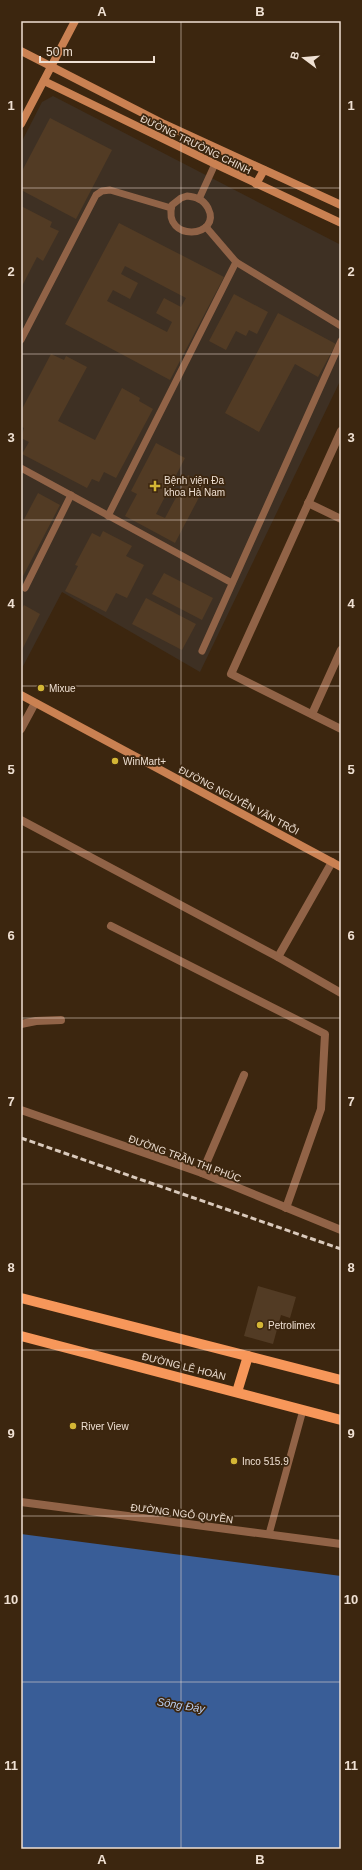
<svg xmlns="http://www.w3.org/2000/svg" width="362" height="1870" font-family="Helvetica,sans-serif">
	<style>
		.medical { fill: #3e3023 }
		.water { fill: #395d97 }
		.building { fill: #523b24; fill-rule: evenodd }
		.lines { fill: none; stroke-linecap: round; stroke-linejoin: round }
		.lane { stroke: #916347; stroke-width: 7 }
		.street { stroke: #916347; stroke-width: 8 }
		.secondary { stroke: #ca8152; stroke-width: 8 }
		.primary { stroke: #f7975a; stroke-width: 10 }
		.rail { stroke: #dacabc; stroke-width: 3; stroke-dasharray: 6 3; stroke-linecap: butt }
		.grid { fill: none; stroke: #efe0d3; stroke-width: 1; stroke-opacity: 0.55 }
		.poi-dot { fill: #d4b635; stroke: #3c260f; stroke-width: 1.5 }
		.labels { text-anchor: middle; stroke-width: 3.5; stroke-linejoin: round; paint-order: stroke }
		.street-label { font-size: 10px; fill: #efe0d3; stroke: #3c260f }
		.poi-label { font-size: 10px; fill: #efe0d3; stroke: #3c260f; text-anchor: start }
		.water-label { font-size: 11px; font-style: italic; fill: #b8cdef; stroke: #3c260f }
		.neatline { fill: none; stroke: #efe0d3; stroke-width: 1.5 }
		.grid-label { font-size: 13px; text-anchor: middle; font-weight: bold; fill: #efe0d3 }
	</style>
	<rect width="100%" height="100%" fill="#3c260f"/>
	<!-- medical -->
	<polygon class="medical" points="53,96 341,245 341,379 200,672 62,592 21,670 21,143 42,102"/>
	<!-- water -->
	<polygon class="water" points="21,1534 341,1576 341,1849 21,1849"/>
	<!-- building -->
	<g class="building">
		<polygon points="50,118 112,150 76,219 21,190 21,173"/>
		<polygon points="21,206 52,222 50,227 59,231 43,261 37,257 21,288"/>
		<path d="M119,223L224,277L170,380L65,324ZM125,266L186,298L181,307L164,298L156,313L172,322L167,332L107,301L113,290L130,299L138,283L121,274Z"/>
		<polygon points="234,294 268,312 257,334 249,330 246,336 236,331 226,350 209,341"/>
		<polygon points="278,313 336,344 318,377 295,364 259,432 225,413"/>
		<polygon points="51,354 64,360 66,356 87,367 58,421 95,440 122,388 140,398 139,401 153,409 116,478 104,472 99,482 92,479 87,488 22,454 29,442 21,438 24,428 21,426 21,411"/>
		<polygon points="156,443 185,458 156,514 165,518 188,475 206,484 175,543 125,516 137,494 131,491"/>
		<polygon points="38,493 60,505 21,580 21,525"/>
		<polygon points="103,531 132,546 126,556 144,565 127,598 116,593 106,612 65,591 78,566 75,565 92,533 100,537"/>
		<polygon points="164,573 213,598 202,620 152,594"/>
		<polygon points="146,598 196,624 182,650 132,624"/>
		<polygon points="24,605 40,614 21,652 21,610"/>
		<polygon points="258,1286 296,1297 290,1318 281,1315 273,1344 244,1336"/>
	</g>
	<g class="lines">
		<!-- lane -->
		<g class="lane">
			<path d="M187,196C196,197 203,199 208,208C223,238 162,243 172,205L181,198Z"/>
			<polyline points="199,199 215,164"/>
			<polyline points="206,227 236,262 341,326"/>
			<polyline points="21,340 96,195 102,191 110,190 171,208"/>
			<polyline points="21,468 232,583"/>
			<polyline points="108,516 236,262"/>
			<polyline points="25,588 71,495"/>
			<polyline points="202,651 341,341"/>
			<polyline points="269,1534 303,1410"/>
		</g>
		<!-- street -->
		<g class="street">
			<polyline points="341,431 231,674 341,729"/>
			<polyline points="308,503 341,519"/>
			<polyline points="312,714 341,650"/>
			<polyline points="21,729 35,703"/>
			<polyline points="21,820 278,957 341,993"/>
			<polyline points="111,926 325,1034 321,1109 286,1208"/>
			<polyline points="278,957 332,862"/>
			<polyline points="21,1024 36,1021 61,1020"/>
			<polyline points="21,1110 202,1173 341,1230"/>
			<polyline points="202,1173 244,1075"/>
			<polyline points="21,1502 341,1544"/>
		</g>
		<!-- secondary -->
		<g class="secondary">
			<polyline points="21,51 164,124 341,205"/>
			<polyline points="44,81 215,164 341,223"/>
			<polyline points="21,124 75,21"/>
			<polyline points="256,184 264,170"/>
			<polyline points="21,695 341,867"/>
		</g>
		<!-- primary -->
		<g class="primary">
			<polyline points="21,1298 341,1380"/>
			<polyline points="21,1336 341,1420"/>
			<polyline points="237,1392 248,1356"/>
		</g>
		<!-- rail -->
		<polyline class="rail" points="21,1138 341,1249"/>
	</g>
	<!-- grid -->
	<path class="grid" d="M181,21V1849M21,188H341M21,354H341M21,520H341M21,686H341M21,852H341M21,1018H341M21,1184H341M21,1350H341M21,1516H341M21,1682H341"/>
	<!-- markers -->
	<g class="poi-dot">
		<path d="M153 480h4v4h4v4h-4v4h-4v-4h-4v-4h4z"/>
		<circle cx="41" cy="688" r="4"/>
		<circle cx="115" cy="761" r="4"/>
		<circle cx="260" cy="1325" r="4"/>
		<circle cx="73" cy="1426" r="4"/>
		<circle cx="234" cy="1461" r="4"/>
	</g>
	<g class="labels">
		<!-- street labels -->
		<g class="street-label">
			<text transform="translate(196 144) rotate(26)" y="4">ĐƯỜNG TRƯỜNG CHINH</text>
			<text transform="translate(239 800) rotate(28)" y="4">ĐƯỜNG NGUYỄN VĂN TRỖI</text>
			<text transform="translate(185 1158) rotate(20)" y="4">ĐƯỜNG TRẦN THỊ PHÚC</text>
			<text transform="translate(184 1366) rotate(14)" y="4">ĐƯỜNG LÊ HOÀN</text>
			<text transform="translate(182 1513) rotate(7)" y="4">ĐƯỜNG NGÔ QUYỀN</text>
		</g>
		<!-- poi labels -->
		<g class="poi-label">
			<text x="164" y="484">Bệnh viện Đa<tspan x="164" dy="12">khoa Hà Nam</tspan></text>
			<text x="49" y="692">Mixue</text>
			<text x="123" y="765">WinMart+</text>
			<text x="268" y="1329">Petrolimex</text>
			<text x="81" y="1430">River View</text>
			<text x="242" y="1465">Inco 515.9</text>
		</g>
		<!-- water labels -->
		<g class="water-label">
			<text transform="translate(181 1705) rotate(9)" y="4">Sông Đáy</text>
		</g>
	</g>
	<!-- border -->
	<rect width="362" height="1870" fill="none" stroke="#3c260f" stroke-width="44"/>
	<!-- north arrow -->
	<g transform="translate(304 58) rotate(286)" stroke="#3c260f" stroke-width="3" paint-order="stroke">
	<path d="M0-3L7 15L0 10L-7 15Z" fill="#efe0d3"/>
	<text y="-6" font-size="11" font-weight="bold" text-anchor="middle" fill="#efe0d3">B</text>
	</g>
	<!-- scale -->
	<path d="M40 56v6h114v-6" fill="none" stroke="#efe0d3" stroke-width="2"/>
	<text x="46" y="56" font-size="12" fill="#efe0d3" stroke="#3c260f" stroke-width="3" paint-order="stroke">50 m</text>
	<rect x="22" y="22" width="318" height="1826" class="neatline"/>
	<g class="grid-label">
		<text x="102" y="16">A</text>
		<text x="260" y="16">B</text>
		<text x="11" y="110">1</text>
		<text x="351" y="110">1</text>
		<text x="11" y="276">2</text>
		<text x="351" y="276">2</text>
		<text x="11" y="442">3</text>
		<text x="351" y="442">3</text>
		<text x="11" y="608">4</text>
		<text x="351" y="608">4</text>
		<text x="11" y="774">5</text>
		<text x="351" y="774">5</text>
		<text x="11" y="940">6</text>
		<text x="351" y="940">6</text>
		<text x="11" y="1106">7</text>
		<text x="351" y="1106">7</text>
		<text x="11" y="1272">8</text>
		<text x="351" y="1272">8</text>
		<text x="11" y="1438">9</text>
		<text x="351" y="1438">9</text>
		<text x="11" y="1604">10</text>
		<text x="351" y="1604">10</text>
		<text x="11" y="1770">11</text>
		<text x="351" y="1770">11</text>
		<text x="102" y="1864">A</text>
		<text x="260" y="1864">B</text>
	</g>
</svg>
